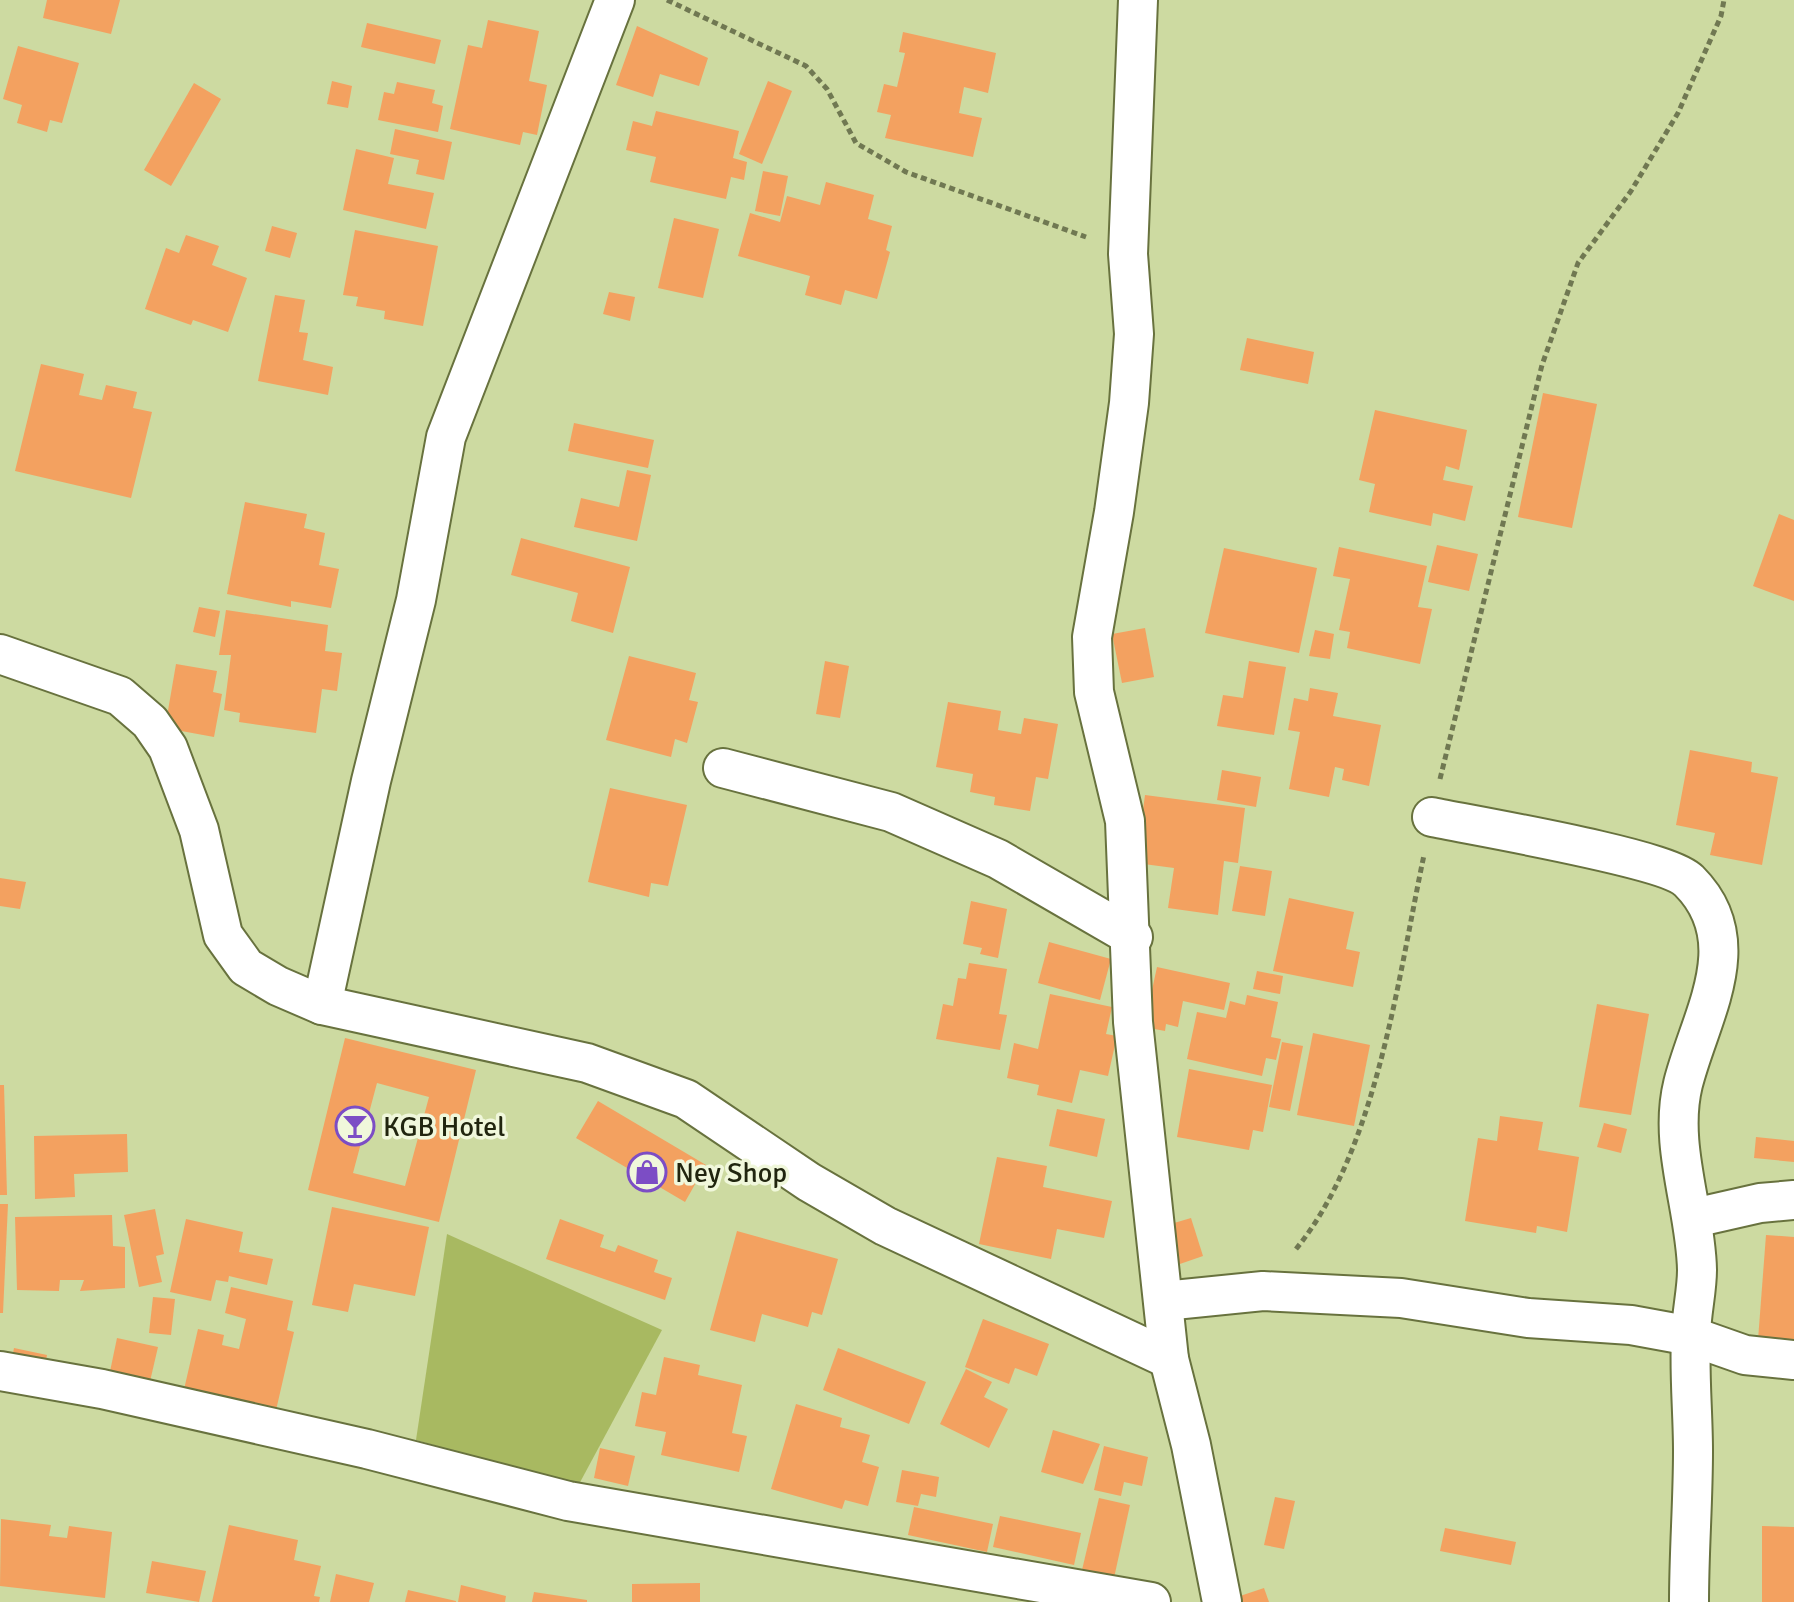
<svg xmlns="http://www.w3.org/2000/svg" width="1794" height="1602" font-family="Signika,sans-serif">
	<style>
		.green { fill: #a8b961 }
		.building { fill: #f3a160; fill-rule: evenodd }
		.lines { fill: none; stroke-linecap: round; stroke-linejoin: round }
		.street-casing { stroke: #68723e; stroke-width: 42 }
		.path { stroke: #707852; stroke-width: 5; stroke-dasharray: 6 4; stroke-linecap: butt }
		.street { stroke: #fff; stroke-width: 38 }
		.labels { text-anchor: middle; stroke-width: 7; stroke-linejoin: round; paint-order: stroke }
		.poi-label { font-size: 28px; fill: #21250f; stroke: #f0f7db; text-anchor: start }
	</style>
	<rect width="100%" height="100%" fill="#cddaa1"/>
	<!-- green -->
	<polygon class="green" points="447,1234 662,1330 578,1486 416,1440"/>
	<!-- building -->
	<g class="building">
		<polygon points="47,0 120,0 111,34 43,18"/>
		<polygon points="488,20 539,31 529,81 547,85 537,135 523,132 520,145 450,129 468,45 482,48"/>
		<polygon points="367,23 441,40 435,64 361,47"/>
		<polygon points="637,26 708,58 699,86 660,74 653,97 616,85"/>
		<polygon points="903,32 996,53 988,93 964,87 959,113 982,118 973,157 885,138 891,115 877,112 884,84 897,87 905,53 899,52"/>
		<polygon points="18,46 79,63 62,123 50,120 47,132 17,123 22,105 3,99"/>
		<polygon points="332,81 352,86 348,108 327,104"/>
		<polygon points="768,81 792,91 762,164 739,154"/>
		<polygon points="397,82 435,90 432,103 443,106 438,132 378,120 384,92 394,94"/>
		<polygon points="194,83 221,99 171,186 144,170"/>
		<polygon points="656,111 739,131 733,158 747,162 744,180 731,177 726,199 650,182 656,157 626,150 633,121 652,126"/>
		<polygon points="395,129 452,142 444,180 416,174 419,160 390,154"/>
		<polygon points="356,149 394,158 388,184 434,193 426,229 343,210"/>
		<polygon points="763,171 788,176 780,216 755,211"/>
		<polygon points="826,182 874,195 868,219 892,226 886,250 890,252 877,299 845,290 841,305 805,295 810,276 738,256 750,213 780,222 787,196 820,205"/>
		<polygon points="674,218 719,229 703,298 658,288"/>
		<polygon points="272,226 297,233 290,258 265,251"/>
		<polygon points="355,230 438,246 423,326 384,319 385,311 356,306 358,297 343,295"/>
		<polygon points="186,235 219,246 212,265 247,278 228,332 193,320 191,325 145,309 166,248 179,253"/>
		<polygon points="609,292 635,297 630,321 603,314"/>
		<polygon points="275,295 305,300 299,332 308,333 303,360 333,367 328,395 258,381"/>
		<polygon points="1247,338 1314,352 1308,384 1240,370"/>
		<polygon points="41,364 84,374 79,395 102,400 106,385 137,392 133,408 152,412 131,498 15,471"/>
		<polygon points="1543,393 1597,404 1572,528 1518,517"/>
		<polygon points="1375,410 1467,430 1459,470 1446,466 1443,480 1473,486 1465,521 1433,513 1431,526 1369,512 1375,484 1359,480"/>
		<polygon points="574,423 654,440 648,468 568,451"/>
		<polygon points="627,470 651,475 637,541 574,527 581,498 619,507"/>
		<polygon points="245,502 307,514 304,528 325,533 319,565 339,569 331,608 291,601 291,607 227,594"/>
		<polygon points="1779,514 1794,520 1794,601 1753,586"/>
		<polygon points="521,538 630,567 613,633 571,621 578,593 511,575"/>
		<polygon points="1437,545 1478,554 1469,591 1428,582"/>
		<polygon points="1339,547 1427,566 1418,607 1432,609 1420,664 1347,648 1350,632 1339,630 1350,579 1333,576"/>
		<polygon points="1224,548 1317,568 1299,653 1205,633"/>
		<polygon points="199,607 220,611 215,637 193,632"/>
		<polygon points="226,610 328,625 325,651 342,653 337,691 322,689 316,733 239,722 240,713 224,710 231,655 219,655"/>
		<polygon points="1145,628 1154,677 1122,683 1112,634"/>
		<polygon points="1315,630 1334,634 1330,659 1309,656"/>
		<polygon points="629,656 696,673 689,700 698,702 687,743 675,739 671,757 606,740"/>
		<polygon points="825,661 849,666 840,718 816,714"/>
		<polygon points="1249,661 1286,667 1274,735 1217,726 1223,695 1243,698"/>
		<polygon points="176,664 217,671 213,692 222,694 214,737 165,728"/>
		<polygon points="1310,688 1338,693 1333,716 1381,725 1369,786 1342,780 1344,769 1335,767 1329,797 1289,789 1300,732 1288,730 1294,698 1308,701"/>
		<polygon points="948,702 1001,711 998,730 1021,734 1024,718 1058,724 1048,779 1036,777 1030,811 994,805 995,797 970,792 973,774 936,767"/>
		<polygon points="1690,750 1752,762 1751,772 1778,777 1762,865 1710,855 1715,833 1676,825"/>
		<polygon points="1222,770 1261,777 1256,807 1217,800"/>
		<polygon points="610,788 687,805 668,886 651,883 649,897 588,882"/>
		<polygon points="1145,795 1245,808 1238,863 1224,861 1218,915 1168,908 1174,868 1136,863"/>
		<polygon points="1240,866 1272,871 1265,916 1232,911"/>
		<polygon points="0,878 26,882 20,909 0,906"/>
		<polygon points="1289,898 1354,912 1346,949 1360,952 1353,987 1273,971"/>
		<polygon points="971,901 1007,909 998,958 980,954 982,948 963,944"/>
		<polygon points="1049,942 1111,959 1100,1000 1038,983"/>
		<polygon points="969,963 1007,969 999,1014 1007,1015 1000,1050 936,1039 943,1004 953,1006 958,978 966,979"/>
		<polygon points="1157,967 1230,983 1224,1010 1183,1001 1178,1027 1166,1024 1165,1031 1144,1027"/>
		<polygon points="1257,971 1283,976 1280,994 1253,989"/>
		<polygon points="1050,994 1112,1007 1106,1034 1117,1036 1108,1076 1080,1070 1072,1103 1037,1095 1039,1085 1007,1078 1014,1043 1038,1049"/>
		<polygon points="1247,995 1278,1002 1271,1037 1281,1039 1276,1060 1266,1058 1262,1076 1187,1059 1197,1012 1226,1018 1230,1001 1245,1005"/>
		<polygon points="1597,1004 1649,1014 1631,1115 1579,1107"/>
		<polygon points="1313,1033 1370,1045 1354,1126 1297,1115"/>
		<path d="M345,1038L476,1070L439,1222L308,1190ZM377,1083L429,1097L405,1186L353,1173Z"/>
		<polygon points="1282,1042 1303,1046 1290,1111 1269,1107"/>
		<polygon points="1189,1069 1272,1085 1263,1132 1253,1130 1249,1150 1177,1137"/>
		<polygon points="0,1085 4,1085 7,1195 0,1195"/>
		<polygon points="598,1101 706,1165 685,1202 576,1138"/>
		<polygon points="1057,1109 1105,1119 1097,1157 1049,1146"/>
		<polygon points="1500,1116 1543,1122 1538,1150 1579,1157 1567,1232 1537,1226 1536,1233 1465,1221 1478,1138 1497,1141"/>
		<polygon points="1604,1123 1627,1129 1621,1153 1597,1147"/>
		<polygon points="127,1134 128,1172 74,1174 75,1197 35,1199 34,1136"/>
		<polygon points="1756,1137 1794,1141 1794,1162 1754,1158"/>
		<polygon points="997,1157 1047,1166 1043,1187 1112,1201 1104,1238 1057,1229 1051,1259 979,1244"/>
		<polygon points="0,1204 8,1204 3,1313 0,1313"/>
		<polygon points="332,1207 429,1227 415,1296 354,1284 348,1312 312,1305"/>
		<polygon points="155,1209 164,1254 156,1256 162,1282 139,1287 124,1215"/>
		<polygon points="112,1215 113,1246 125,1247 125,1288 80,1291 84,1280 60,1280 59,1291 17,1290 15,1217"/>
		<polygon points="1191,1218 1203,1256 1177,1265 1164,1226"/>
		<polygon points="186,1219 243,1232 239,1252 273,1259 267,1285 229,1276 228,1282 216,1280 211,1301 170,1292"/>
		<polygon points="560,1219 604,1235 600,1247 615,1252 618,1245 658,1260 654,1272 672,1278 665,1300 546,1259"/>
		<polygon points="737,1231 838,1259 822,1315 812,1312 808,1327 762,1314 755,1342 710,1330"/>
		<polygon points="1766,1235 1794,1237 1794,1343 1758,1340"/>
		<polygon points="231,1287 293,1301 287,1330 294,1332 274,1419 182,1398 198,1329 224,1335 222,1345 239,1349 246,1319 225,1313"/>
		<polygon points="153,1297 175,1299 171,1335 149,1333"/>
		<polygon points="983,1319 1049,1344 1037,1376 1015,1368 1009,1384 965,1367"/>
		<polygon points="117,1338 158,1347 148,1390 108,1381"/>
		<polygon points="14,1348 47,1355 44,1371 11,1364"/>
		<polygon points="838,1348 926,1382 909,1424 823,1390"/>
		<polygon points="664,1357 700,1365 698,1375 742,1385 732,1433 747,1436 739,1472 661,1455 666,1432 635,1426 642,1392 656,1395"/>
		<polygon points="966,1369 992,1382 984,1397 1008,1409 989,1448 940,1424"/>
		<polygon points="796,1404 842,1418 840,1427 870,1435 862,1462 879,1467 868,1506 845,1500 842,1509 771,1489"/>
		<polygon points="1053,1430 1100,1444 1083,1484 1041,1472"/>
		<polygon points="1104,1446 1148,1457 1142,1486 1124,1482 1121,1496 1094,1490"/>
		<polygon points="600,1448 635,1456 628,1486 594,1478"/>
		<polygon points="902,1470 939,1477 936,1497 921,1494 918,1506 896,1502"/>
		<polygon points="1275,1497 1295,1501 1284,1549 1264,1545"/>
		<polygon points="1099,1498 1130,1505 1114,1578 1082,1570"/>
		<polygon points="914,1507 993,1524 987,1552 908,1535"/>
		<polygon points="1000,1516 1081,1533 1074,1565 993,1547"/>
		<polygon points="1,1519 51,1525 49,1536 67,1538 69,1526 112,1532 105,1598 0,1586"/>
		<polygon points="229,1525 298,1540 294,1560 321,1566 314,1596 320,1597 319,1602 212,1602"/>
		<polygon points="1762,1526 1794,1527 1794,1602 1762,1602"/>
		<polygon points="1445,1528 1516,1542 1511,1565 1440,1551"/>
		<polygon points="152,1561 206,1571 199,1602 146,1593"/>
		<polygon points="336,1574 374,1583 369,1602 330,1602"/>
		<polygon points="700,1583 700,1602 632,1602 632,1584"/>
		<polygon points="461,1585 506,1596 505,1602 458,1602"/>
		<polygon points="1264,1588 1269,1602 1238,1602 1237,1597"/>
		<polygon points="408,1590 456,1601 456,1602 405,1602"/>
		<polygon points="534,1592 587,1600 587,1602 532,1602"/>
	</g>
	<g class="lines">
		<defs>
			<g id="street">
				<polyline points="1138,0 1128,254 1134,334 1129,403 1114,512 1092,637 1094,692 1125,821 1133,1022 1169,1359 1191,1445 1222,1602"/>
				<polyline points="0,654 120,696 150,722 168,748 199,830 223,935 246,967 278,986 322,1005 587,1063 686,1099 809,1182 885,1226 1169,1359"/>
				<polyline points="723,768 891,812 998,859 1133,937"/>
				<path d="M1432,817C1475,826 1667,858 1689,881C1750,942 1700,1016 1683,1084C1668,1145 1696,1209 1697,1270C1697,1292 1691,1314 1691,1336C1689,1374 1693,1413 1693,1451C1693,1501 1689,1552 1689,1602"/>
				<polyline points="322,1005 371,781 416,600 446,437 615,0"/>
				<polyline points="1694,1218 1760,1203 1794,1200"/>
				<polyline points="1164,1301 1263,1291 1401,1298 1528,1318 1631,1325 1691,1336 1745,1355 1794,1360"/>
				<polyline points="0,1371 102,1389 367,1449 568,1501 1151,1602"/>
			</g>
		</defs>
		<!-- street casing -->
		<use href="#street" class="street-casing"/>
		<!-- path -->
		<g class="path">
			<polyline points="667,0 806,66 827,89 856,143 906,172 1086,237"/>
			<polyline points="1440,779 1542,365 1578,263 1631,191 1678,113 1721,16 1724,0"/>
			<path d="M1296,1249C1377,1150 1398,978 1424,855"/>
		</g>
		<!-- street -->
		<use href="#street" class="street"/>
	</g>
	<!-- icons -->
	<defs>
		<symbol id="bar-ring" viewBox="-11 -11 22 22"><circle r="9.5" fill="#f0f7db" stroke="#7c4dc5" stroke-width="1.5"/><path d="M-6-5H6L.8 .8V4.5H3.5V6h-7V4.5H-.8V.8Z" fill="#7c4dc5"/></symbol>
		<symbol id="shop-ring" viewBox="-11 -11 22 22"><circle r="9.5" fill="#f0f7db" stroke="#7c4dc5" stroke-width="1.5"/><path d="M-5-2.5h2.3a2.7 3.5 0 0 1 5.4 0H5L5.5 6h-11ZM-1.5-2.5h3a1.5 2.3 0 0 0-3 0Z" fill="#7c4dc5"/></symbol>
	</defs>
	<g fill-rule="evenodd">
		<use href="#bar-ring" x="333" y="1104" width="44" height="44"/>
		<use href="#shop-ring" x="625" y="1150" width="44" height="44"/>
	</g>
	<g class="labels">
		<!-- poi labels -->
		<g class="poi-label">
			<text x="383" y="1136">KGB Hotel</text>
			<text x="675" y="1182">Ney Shop</text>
		</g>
	</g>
</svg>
